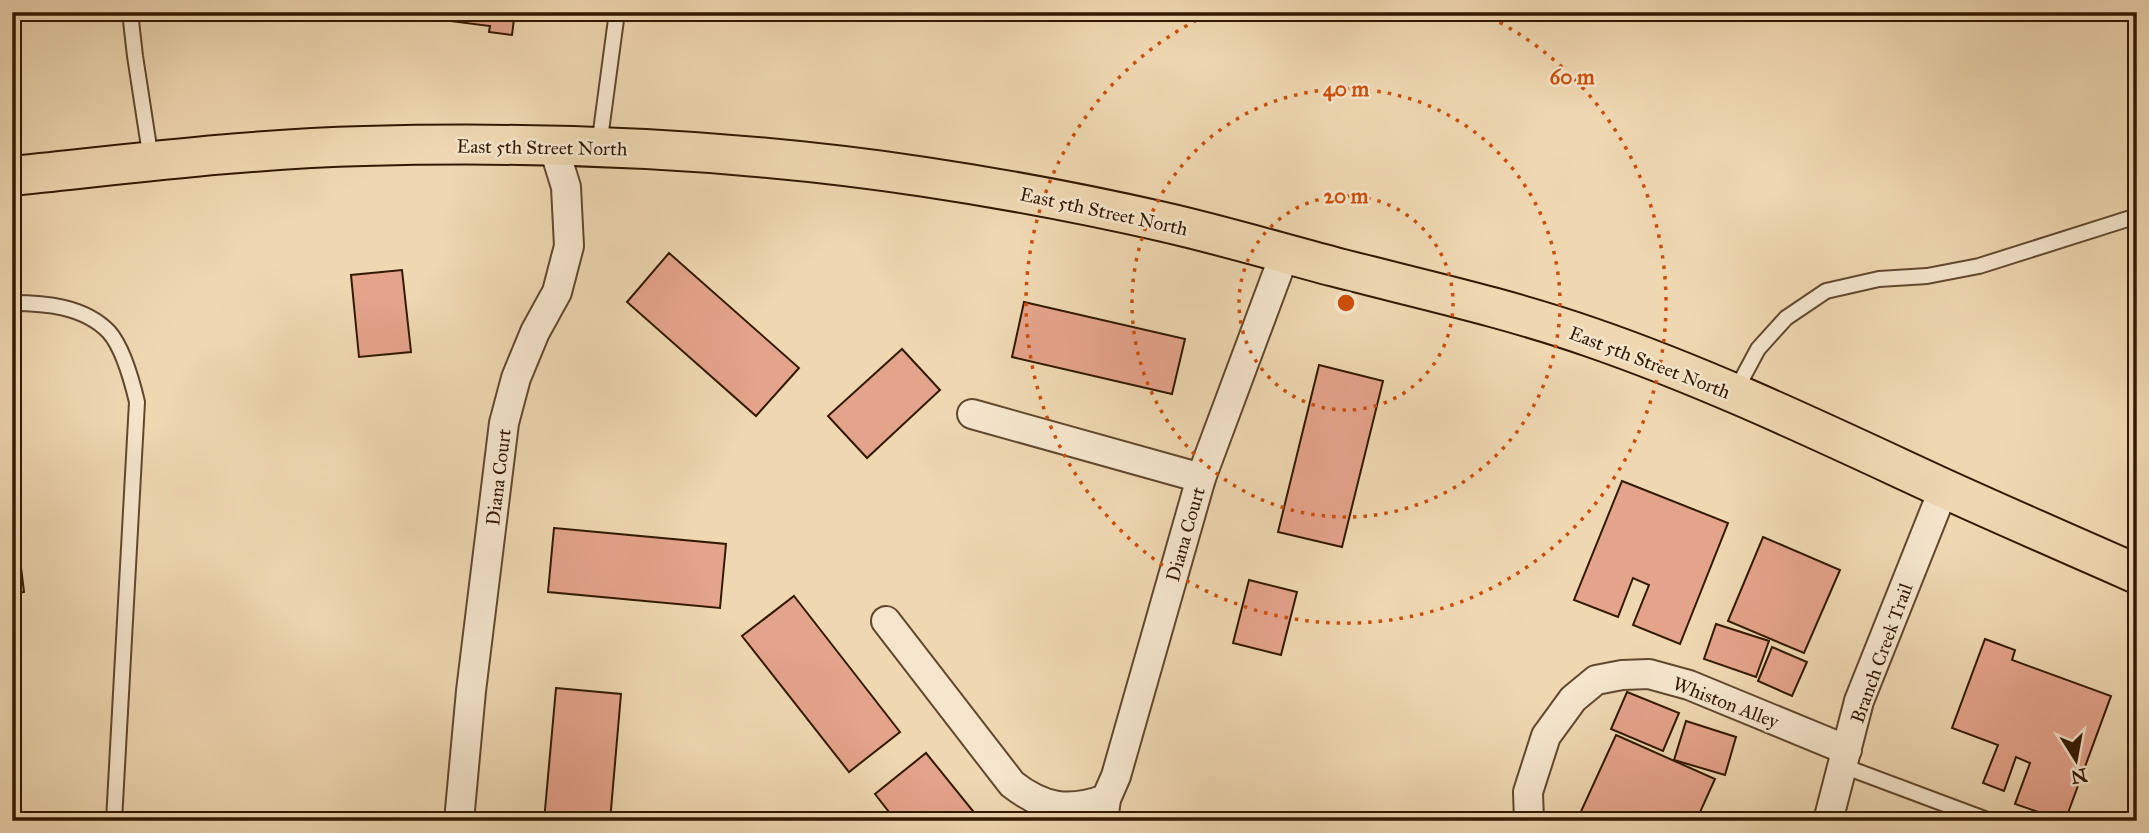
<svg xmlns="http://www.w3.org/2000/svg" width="2149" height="833" font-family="'IM FELL Great Primer',serif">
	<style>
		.building { fill: #e4a38b; stroke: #321901; stroke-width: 2 }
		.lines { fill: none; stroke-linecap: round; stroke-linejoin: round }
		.lane-casing { stroke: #61482d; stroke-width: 18 }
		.street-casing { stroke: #61482d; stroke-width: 32 }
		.primary-casing { stroke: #321901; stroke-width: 42 }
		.lane { stroke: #f4e5cc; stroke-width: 14 }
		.street { stroke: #f4e5cc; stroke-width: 28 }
		.primary { stroke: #eed7b1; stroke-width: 38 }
		.ring { fill: none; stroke: #cd4f0a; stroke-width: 3.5; stroke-dasharray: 3.5 7 }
		.labels { text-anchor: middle; stroke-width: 5; stroke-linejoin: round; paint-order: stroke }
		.street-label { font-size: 19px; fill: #321901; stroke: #f4e5cc }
		.centre { fill: #cd4f0a; stroke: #f4e5cc; stroke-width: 3.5 }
		.ring-label { font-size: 21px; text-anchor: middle; font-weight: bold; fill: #cd4f0a; stroke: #f4e5cc; stroke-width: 5; stroke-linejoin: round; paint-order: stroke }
	</style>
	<rect width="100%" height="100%" fill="#eed7b1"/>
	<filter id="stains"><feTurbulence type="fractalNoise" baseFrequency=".00286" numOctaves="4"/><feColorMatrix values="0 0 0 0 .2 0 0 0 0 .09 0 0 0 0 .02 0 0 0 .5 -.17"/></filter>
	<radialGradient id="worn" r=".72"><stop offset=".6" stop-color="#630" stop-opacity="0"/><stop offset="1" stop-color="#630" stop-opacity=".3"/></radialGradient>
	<!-- building -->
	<g class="building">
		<polygon points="443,12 521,12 521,21 514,19 512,35 489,32 490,26 442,20"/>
		<polygon points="669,253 799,368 756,416 627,302"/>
		<polygon points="402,270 411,352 359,357 351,275"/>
		<polygon points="1024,302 1185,339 1172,394 1012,357"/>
		<polygon points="902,349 940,390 867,458 828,416"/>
		<polygon points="1319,365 1383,381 1342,547 1278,532"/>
		<polygon points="1622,481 1728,523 1680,644 1633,625 1649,585 1633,578 1618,617 1574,600"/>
		<polygon points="12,493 24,592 12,594"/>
		<polygon points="554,528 726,544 720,608 548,592"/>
		<polygon points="1763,537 1840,570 1804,653 1728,621"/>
		<polygon points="1249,580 1297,592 1281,655 1233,643"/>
		<polygon points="794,596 900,732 849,772 742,636"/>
		<polygon points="1716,624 1769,641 1756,677 1704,659"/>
		<polygon points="1985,639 2015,650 2012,660 2111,696 2065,821 2015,804 2030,763 2016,757 2004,791 1983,783 1998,745 1952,728"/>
		<polygon points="1772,647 1807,662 1792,696 1758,681"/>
		<polygon points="556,688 621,694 610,821 544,821"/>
		<polygon points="1627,692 1679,713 1663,751 1611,729"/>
		<polygon points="1686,721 1736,737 1725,775 1674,760"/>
		<polygon points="1616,735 1715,779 1696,821 1584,821 1578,818"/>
		<polygon points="926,753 981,821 896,821 875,794"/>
	</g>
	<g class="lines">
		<defs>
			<g id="lane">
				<polyline points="130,12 135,56 151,160"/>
				<polyline points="599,146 617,12"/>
				<path d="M12,303C45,303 84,306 109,332C123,348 132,381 137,402L114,821"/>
				<polyline points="1735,392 1758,349 1786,318 1826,291 1879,279 1927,276 1979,266 2137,216"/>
				<polyline points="1843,766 1990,821"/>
			</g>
			<g id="street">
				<polyline points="972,414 1201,478"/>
				<path d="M886,621L1012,784C1044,809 1069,812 1106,799"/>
				<polyline points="459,821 471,691 504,423 516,378 535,332 557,292 569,246 566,187 553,145"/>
				<polyline points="1103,821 1106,799 1116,776 1201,478 1285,253"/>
				<polyline points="1529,821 1528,792 1546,736 1573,699 1596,680 1622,675 1649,674 1689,685 1847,750"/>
				<polyline points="1828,821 1859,701 1944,488"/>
			</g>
			<path id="primary" d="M12,176C129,164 246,149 364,146C552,141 740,149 925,177C1005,189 1085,204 1164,222C1221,235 1278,252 1335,267C1420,289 1507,308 1590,337C1712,379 1828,435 1945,489C2009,518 2073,546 2137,574"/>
		</defs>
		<!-- lane casing -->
		<use href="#lane" class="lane-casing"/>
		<!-- street casing -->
		<use href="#street" class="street-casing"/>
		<!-- primary casing -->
		<use href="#primary" class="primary-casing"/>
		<!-- lane -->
		<use href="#lane" class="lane"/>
		<!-- street -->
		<use href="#street" class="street"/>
		<!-- primary -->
		<use href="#primary" class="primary"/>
	</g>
	<!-- distance rings -->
	<g class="ring">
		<circle cx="1346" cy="303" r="107"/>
		<circle cx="1346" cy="303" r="214"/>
		<path d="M1481 13A320 320 0 1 1 1211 13"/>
	</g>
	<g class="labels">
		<!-- street labels -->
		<g class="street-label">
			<text transform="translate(542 147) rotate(1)" y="7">East 5th Street North</text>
			<text transform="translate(1104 211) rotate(12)" y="7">East 5th Street North</text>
			<text transform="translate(1650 362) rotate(21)" y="7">East 5th Street North</text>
			<text transform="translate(498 477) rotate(-83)" y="7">Diana Court</text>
			<text transform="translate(1185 534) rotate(-74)" y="7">Diana Court</text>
			<text transform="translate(1881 653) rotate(-70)" y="7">Branch Creek Trail</text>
			<text transform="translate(1726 702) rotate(21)" y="7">Whiston Alley</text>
		</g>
	</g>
	<circle cx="1346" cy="303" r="10" class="centre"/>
	<g class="ring-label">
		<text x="1572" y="84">60 m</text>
		<text x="1346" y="96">40 m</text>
		<text x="1346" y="203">20 m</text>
	</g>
	<!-- margin -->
	<rect width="2149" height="833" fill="none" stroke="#eed7b1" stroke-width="42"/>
	<rect x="14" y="14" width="2121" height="805" fill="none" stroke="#321901" stroke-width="3.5"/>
	<rect x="21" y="21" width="2107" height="791" fill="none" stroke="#321901" stroke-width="2"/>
	<!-- north arrow -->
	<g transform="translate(2076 760) rotate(169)" stroke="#f4e5cc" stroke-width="5" paint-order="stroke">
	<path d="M0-5L12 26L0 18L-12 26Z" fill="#321901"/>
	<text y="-10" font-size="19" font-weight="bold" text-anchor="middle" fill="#321901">N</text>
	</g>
	<rect width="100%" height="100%" filter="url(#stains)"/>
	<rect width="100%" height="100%" fill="url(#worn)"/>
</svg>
